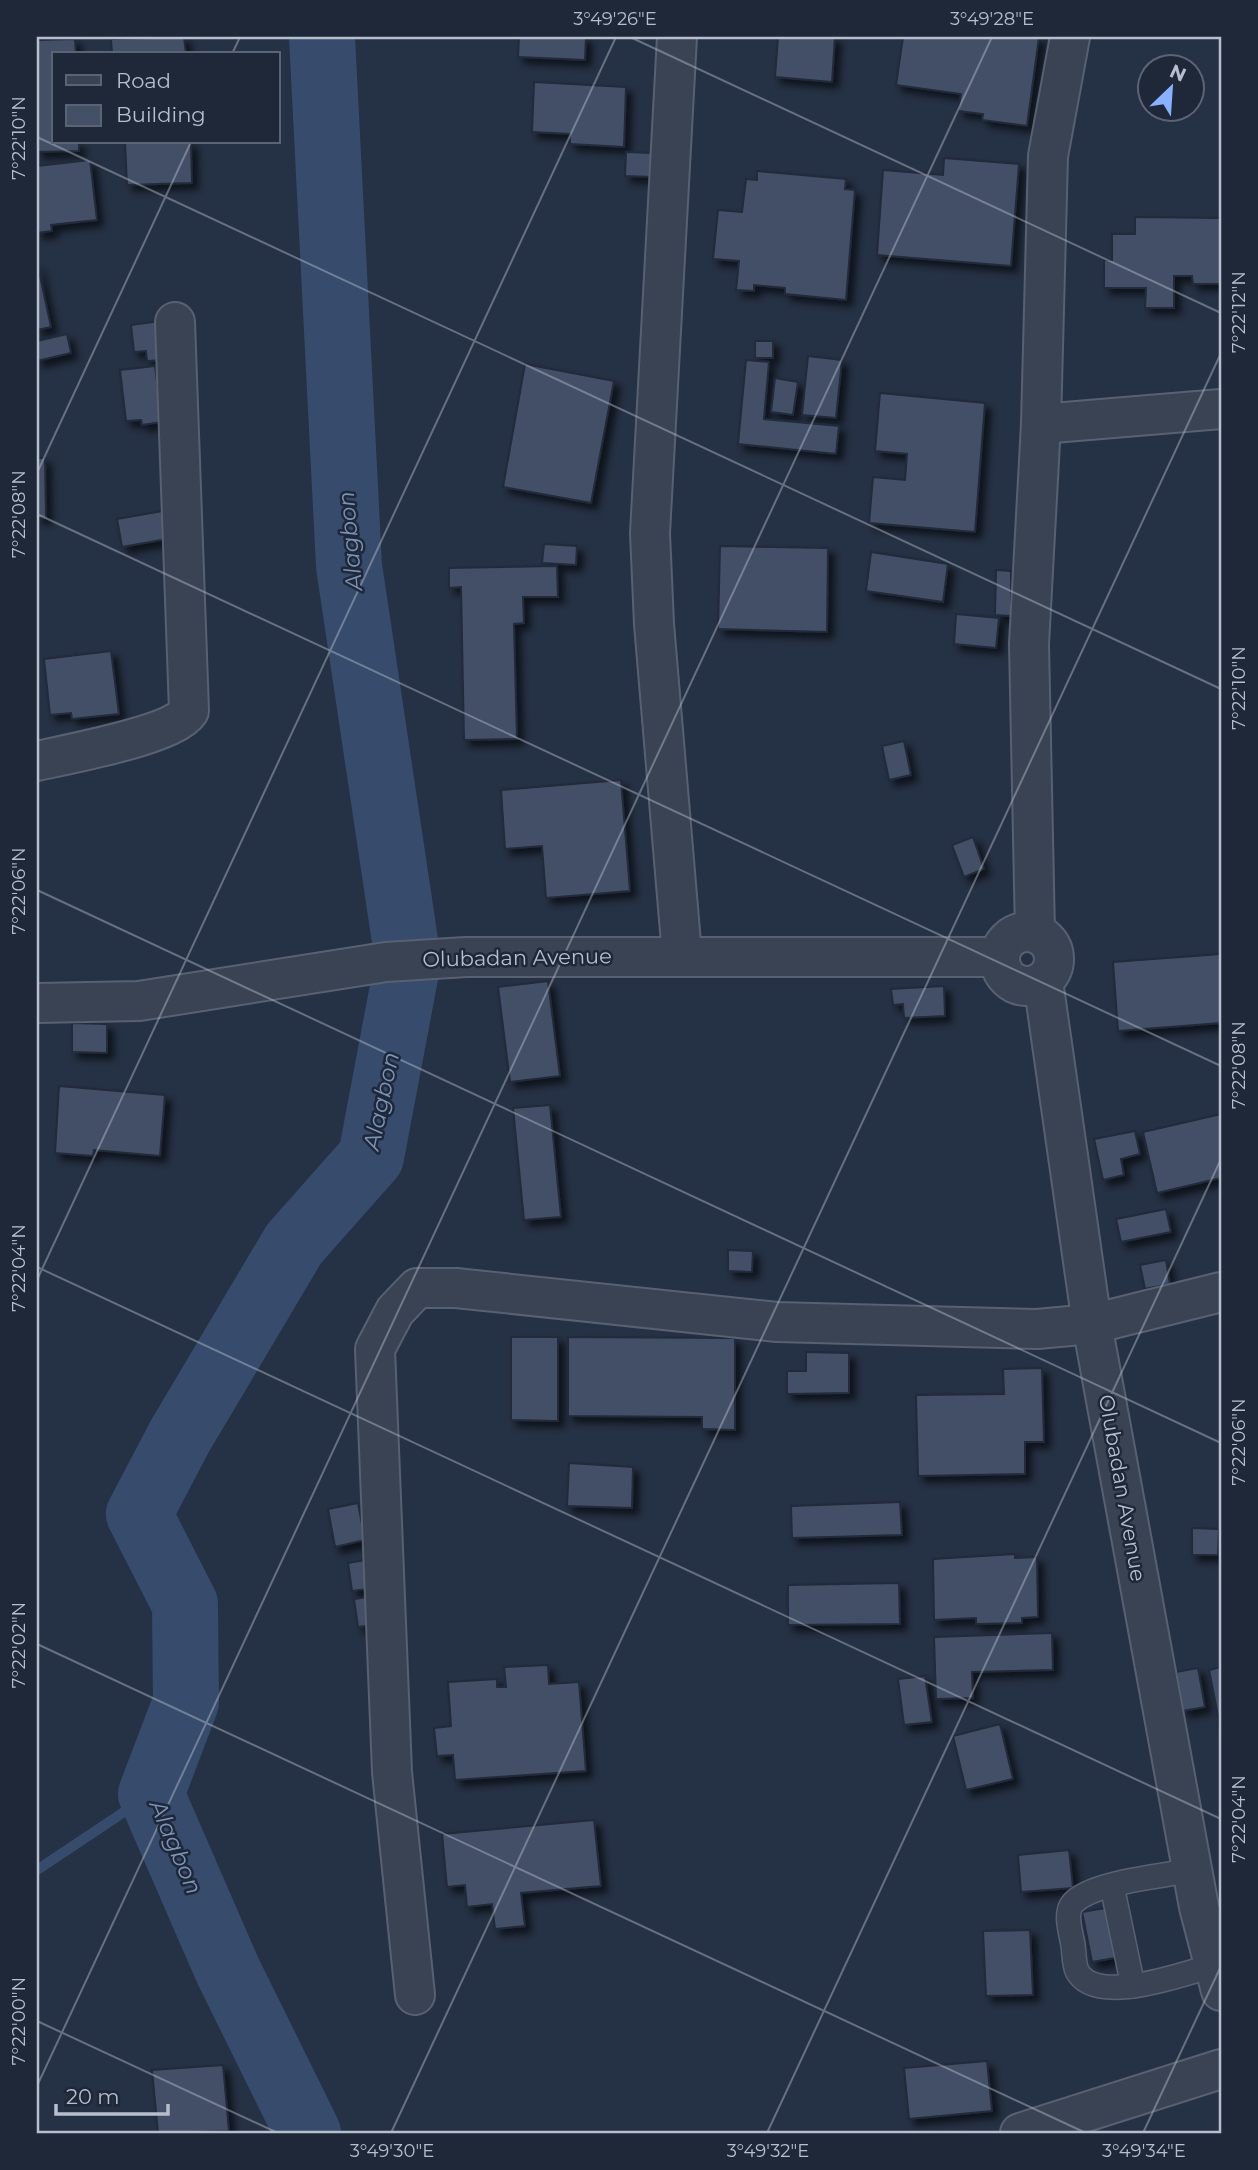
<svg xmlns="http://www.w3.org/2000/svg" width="1258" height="2170" font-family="Montserrat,sans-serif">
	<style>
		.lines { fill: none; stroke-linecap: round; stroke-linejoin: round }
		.stream { stroke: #374b6c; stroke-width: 10 }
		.river { stroke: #374b6c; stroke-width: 66 }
		.building { fill: #435066; stroke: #202a3b; stroke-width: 2; filter: url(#shadow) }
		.service-casing { stroke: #586171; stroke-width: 26 }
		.minor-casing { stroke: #586171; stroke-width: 42 }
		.tertiary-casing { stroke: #586171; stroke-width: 42 }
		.service { stroke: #394353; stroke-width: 23 }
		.minor { stroke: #394353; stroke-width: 38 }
		.tertiary { stroke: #394353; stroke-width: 38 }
		.ticks { fill: none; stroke: #b7becd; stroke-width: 2; stroke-opacity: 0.45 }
		.labels { text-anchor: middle; stroke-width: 5; stroke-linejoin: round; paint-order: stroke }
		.street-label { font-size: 21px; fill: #b7becd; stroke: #1e2839 }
		.water-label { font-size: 23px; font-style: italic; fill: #7c92b6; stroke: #1e2839 }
		.neatline { fill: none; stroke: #b7becd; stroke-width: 2.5 }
		.ticks-label { font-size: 18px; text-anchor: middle; fill: #b7becd }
	</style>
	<defs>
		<filter id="shadow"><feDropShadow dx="6" dy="6" stdDeviation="3.5" flood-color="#0009"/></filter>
	</defs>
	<rect width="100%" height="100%" fill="#253144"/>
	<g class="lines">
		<!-- stream -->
		<polyline class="stream" points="37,1870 151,1794"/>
		<!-- river -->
		<polyline class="river" points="308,2133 228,1971 151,1794 186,1702 185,1604 139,1514 180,1436 294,1244 371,1157 408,961 349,566 322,37"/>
	</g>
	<!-- building -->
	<g class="building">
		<polygon points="184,37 186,54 112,54 111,39"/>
		<polygon points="519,37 586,37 585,60 518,57"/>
		<polygon points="778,37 835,37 832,82 775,77"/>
		<polygon points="903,37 1039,37 1027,126 982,120 983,114 958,111 961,94 896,85"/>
		<polygon points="75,39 76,54 54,54 54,142 79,142 79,151 37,152 37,40"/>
		<polygon points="534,82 626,87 624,147 570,144 570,134 532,132"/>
		<polygon points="125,142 191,142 192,183 127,185"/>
		<polygon points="626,152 653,153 652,177 625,176"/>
		<polygon points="944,158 1019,164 1011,266 877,255 883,170 943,175"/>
		<polygon points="90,160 97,220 51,225 52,231 37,233 37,166"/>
		<polygon points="757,171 846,179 845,189 855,190 846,300 785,294 785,288 754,285 754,291 736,290 739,261 713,259 718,210 742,212 746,179 757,180"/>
		<polygon points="1135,217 1221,218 1221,284 1193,284 1192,276 1174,276 1174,308 1145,308 1146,288 1104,288 1104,260 1112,260 1112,234 1135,234"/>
		<polygon points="37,262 51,327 37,330"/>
		<polygon points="160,321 165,360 147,361 146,351 134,352 131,325"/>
		<polygon points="67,334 71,353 37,361 37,341"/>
		<rect x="755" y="341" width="18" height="17"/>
		<polygon points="808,356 842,360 836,418 802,415"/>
		<polygon points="746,360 769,362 764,419 839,426 836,454 738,444"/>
		<polygon points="525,364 614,381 591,503 503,487"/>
		<polygon points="155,366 162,422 142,425 141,420 126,421 120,370"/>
		<polygon points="775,378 798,382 793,415 771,412"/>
		<polygon points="880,393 985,403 975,532 869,523 873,477 905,480 907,454 875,451"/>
		<polygon points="37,458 45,458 46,518 37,518"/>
		<polygon points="168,510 173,538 122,547 117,519"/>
		<polygon points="544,544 577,546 576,565 542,563"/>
		<polygon points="720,546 828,548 827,632 718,629"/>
		<polygon points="871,552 948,564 943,602 866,591"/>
		<polygon points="557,566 558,597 523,597 524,623 514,624 517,739 464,740 461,587 449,588 449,568"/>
		<polygon points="996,570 1011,571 1011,616 995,615"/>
		<polygon points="956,614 999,618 996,648 954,644"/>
		<polygon points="111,651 119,714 72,719 71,713 50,715 44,659"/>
		<polygon points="904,741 911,775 889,780 882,746"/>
		<polygon points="621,780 630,891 546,898 542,846 505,849 501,790"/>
		<polygon points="973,837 984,869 964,877 952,845"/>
		<polygon points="1221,954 1221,1023 1118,1031 1113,962"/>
		<polygon points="548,981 560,1076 510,1082 498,987"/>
		<polygon points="944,986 945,1016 904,1018 903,1004 893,1005 891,989"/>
		<polygon points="72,1023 107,1024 107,1053 72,1052"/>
		<polygon points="59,1086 165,1095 160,1156 94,1150 93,1156 55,1153"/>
		<polygon points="550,1105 561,1217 524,1220 513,1108"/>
		<polygon points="1221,1114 1221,1178 1157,1193 1143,1132"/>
		<polygon points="1135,1131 1140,1154 1121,1159 1124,1175 1103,1180 1094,1139"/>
		<polygon points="1166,1209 1171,1232 1121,1242 1116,1219"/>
		<polygon points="728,1250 753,1251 752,1272 728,1271"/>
		<polygon points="1166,1260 1170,1284 1145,1289 1140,1265"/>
		<polygon points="511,1337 558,1337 558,1421 511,1420"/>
		<polygon points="568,1337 735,1338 735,1430 702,1429 702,1417 568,1416"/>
		<polygon points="806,1352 849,1353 849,1393 787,1394 787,1371 806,1371"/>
		<polygon points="1042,1368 1044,1442 1025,1442 1025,1474 918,1476 916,1395 1004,1394 1003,1369"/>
		<polygon points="569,1463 633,1467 632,1508 567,1506"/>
		<polygon points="900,1502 902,1535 792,1538 791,1506"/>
		<polygon points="358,1503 365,1540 335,1547 328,1509"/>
		<polygon points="1192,1528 1219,1529 1218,1555 1192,1555"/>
		<polygon points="1015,1554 1015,1558 1037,1557 1038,1617 1022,1618 1022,1623 976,1624 976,1618 934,1620 933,1559"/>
		<polygon points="371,1559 375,1588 352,1591 348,1563"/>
		<polygon points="899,1583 900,1624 788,1625 788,1585"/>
		<polygon points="375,1596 380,1624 358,1627 354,1599"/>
		<polygon points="1052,1633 1053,1670 972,1672 973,1698 936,1699 934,1637"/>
		<polygon points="548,1665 549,1684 579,1682 586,1771 455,1780 453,1755 437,1756 434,1728 451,1726 448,1682 497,1679 497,1687 506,1687 504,1667"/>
		<polygon points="1221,1667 1221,1731 1209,1670"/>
		<polygon points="1198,1668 1205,1707 1183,1711 1176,1672"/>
		<polygon points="925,1676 932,1722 904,1725 898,1679"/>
		<polygon points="1000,1724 1013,1779 966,1790 953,1736"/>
		<polygon points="594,1820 601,1886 521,1893 525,1926 495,1929 492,1904 467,1907 465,1885 447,1887 442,1834"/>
		<polygon points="1069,1850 1073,1888 1021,1892 1018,1855"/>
		<polygon points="1111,1907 1120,1957 1092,1962 1082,1912"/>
		<polygon points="1030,1930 1033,1995 986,1996 983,1931"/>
		<polygon points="987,2061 992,2111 909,2119 904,2068"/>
		<polygon points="223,2065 229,2131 158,2133 152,2070"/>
	</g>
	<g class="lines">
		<defs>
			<g id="service">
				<path d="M1192,1870C1164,1876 1092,1882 1073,1903C1064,1913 1071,1933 1073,1945C1074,1953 1074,1964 1077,1971C1096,2007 1185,1973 1215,1965"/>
				<polyline points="1112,1886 1133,1986"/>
			</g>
			<g id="minor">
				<polyline points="677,37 650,533 654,624 682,955"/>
				<polyline points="1041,424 1221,409"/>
				<path d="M37,761C68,754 174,735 189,711L175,322"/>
				<polyline points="1035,933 1029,644 1041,424 1048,156 1070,37"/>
				<polyline points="415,1995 392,1772 375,1349 395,1311 417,1288 456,1288 777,1322 1037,1329 1092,1324 1221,1292"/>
				<polyline points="1020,2133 1221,2069"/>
			</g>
			<g id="tertiary">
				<circle cx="1027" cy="959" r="27"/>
				<polyline points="1043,981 1092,1324 1199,1907 1221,1991"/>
				<polyline points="37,1003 139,1001 386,962 466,957 1000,957"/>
			</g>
		</defs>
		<!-- service casing -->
		<use href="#service" class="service-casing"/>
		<!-- minor casing -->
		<use href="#minor" class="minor-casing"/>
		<!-- tertiary casing -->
		<use href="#tertiary" class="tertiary-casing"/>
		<!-- service -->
		<use href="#service" class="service"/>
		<!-- minor -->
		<use href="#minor" class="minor"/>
		<!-- tertiary -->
		<use href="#tertiary" class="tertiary"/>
	</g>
	<!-- ticks -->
	<path class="ticks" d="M630,37L1221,313M232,54L240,37M37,137L1221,689M37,473L191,142M37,514L1221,1066M37,890L1221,1443M37,1267L1221,1819M37,1280L616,37M37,1644L1086,2133M37,2021L278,2133M37,2086L992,37M391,2133L1221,353M767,2133L1221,1159M1143,2133L1221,1966"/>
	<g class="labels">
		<!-- street labels -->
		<g class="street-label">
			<text transform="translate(517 958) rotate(-1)" y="7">Olubadan Avenue</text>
			<text transform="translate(1122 1488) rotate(80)" y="7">Olubadan Avenue</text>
		</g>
		<!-- water labels -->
		<g class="water-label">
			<text transform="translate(350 541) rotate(-95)" y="8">Alagbon</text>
			<text transform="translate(381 1101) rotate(-78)" y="8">Alagbon</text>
			<text transform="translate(176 1847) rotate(67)" y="8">Alagbon</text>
		</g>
	</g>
	<!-- border -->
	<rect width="1258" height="2170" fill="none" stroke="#1e2839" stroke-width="77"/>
	<!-- legend -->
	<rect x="52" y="52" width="228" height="91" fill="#1e2839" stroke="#5b6474" stroke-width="2"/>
	<rect x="66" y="75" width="35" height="10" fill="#394353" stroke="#5b6474" stroke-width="2"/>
	<text x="116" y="88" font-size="21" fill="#b7becd">Road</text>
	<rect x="66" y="105" width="35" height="21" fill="#435066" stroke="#5b6474" stroke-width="2"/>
	<text x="116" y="122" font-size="21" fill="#b7becd">Building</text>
	<!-- north arrow -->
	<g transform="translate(1171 88) rotate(25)"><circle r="33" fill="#1e2839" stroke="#5b6474" stroke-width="2"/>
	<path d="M0-5L12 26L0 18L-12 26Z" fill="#8ab1ff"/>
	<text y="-10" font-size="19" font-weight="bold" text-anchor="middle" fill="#b7becd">N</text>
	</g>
	<!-- scale -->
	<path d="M56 2104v10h112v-10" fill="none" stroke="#b7becd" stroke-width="3.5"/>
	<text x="66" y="2104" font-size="21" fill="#b7becd" stroke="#1e2839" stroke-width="5" paint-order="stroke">20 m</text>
	<rect x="38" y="38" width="1182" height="2094" class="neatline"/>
	<g class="ticks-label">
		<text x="615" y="25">3°49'26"E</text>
		<text x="992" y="25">3°49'28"E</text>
		<text transform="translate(19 138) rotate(-90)" y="6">7°22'10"N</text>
		<text transform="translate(1239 312) rotate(-90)" y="6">7°22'12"N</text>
		<text transform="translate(19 514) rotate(-90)" y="6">7°22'08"N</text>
		<text transform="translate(1239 688) rotate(-90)" y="6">7°22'10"N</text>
		<text transform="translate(19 891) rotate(-90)" y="6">7°22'06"N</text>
		<text transform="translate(1239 1065) rotate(-90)" y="6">7°22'08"N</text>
		<text transform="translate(19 1268) rotate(-90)" y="6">7°22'04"N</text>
		<text transform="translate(1239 1442) rotate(-90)" y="6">7°22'06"N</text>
		<text transform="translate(19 1645) rotate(-90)" y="6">7°22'02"N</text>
		<text transform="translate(1239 1819) rotate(-90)" y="6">7°22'04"N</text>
		<text transform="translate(19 2021) rotate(-90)" y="6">7°22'00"N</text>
		<text x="392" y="2157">3°49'30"E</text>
		<text x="768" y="2157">3°49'32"E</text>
		<text x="1144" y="2157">3°49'34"E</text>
	</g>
</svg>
